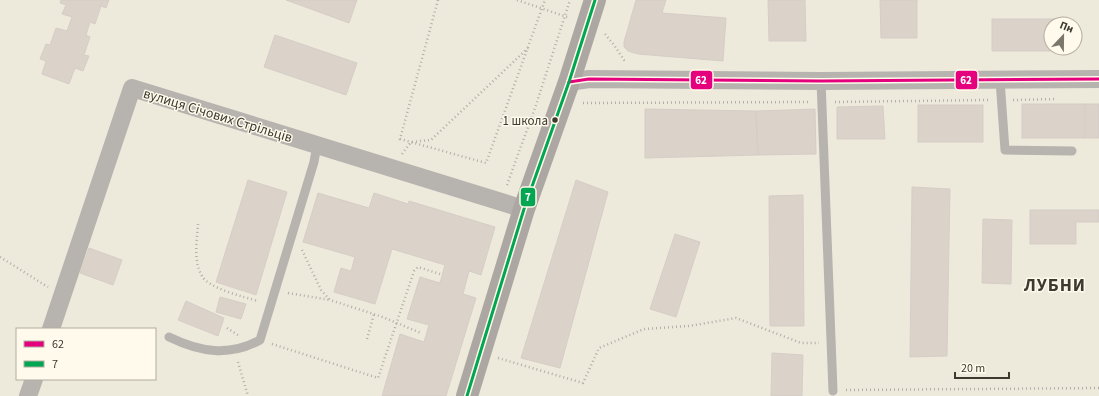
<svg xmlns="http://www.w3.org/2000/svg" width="1099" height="396" font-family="'Source Sans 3',sans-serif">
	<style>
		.building { fill: #dbd2ca; stroke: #d5cec6 }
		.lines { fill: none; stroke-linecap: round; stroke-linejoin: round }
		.path { stroke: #b2aea8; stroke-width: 2.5; stroke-dasharray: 1 3; stroke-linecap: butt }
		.lane { stroke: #b7b3af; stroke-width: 9 }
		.street { stroke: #b7b3af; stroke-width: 18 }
		.secondary { stroke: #ada7a3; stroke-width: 22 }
		.bus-1-casing { stroke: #fffaeb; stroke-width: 6 }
		.bus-2-casing { stroke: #fffaeb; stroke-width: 6 }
		.bus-1 { stroke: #e5007d; stroke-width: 3 }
		.bus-2 { stroke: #00a651; stroke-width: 3 }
		.bus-dot { fill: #3d3a30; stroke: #fffaeb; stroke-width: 1.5 }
		.labels { text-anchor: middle; stroke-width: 3; stroke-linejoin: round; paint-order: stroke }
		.bus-label { font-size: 13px; fill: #3d3a30; stroke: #fffaeb; text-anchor: end }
		.street-label { font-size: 14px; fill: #3d3a30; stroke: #fffaeb }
		.district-label { font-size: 18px; font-weight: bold; letter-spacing: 1px; fill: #3d3a30; stroke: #fffaeb }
		.line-badge { stroke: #fffaeb; stroke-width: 1.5 }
		.badge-label { font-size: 11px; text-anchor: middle; font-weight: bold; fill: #fff }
	</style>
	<rect width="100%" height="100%" fill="#ede9db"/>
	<!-- building -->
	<g class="building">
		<polygon points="61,0 109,0 106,8 101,6 95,24 90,22 86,35 90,37 84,55 89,56 83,71 75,68 69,84 42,74 46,61 40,59 46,44 50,45 56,28 67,31 72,17 62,14 66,5 60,3"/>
		<polygon points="286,0 357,0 349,23"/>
		<polygon points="636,0 666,0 662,13 726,18 723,61 638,54 628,51 624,47 624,42"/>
		<polygon points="768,0 805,0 806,41 769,41"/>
		<polygon points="880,0 917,0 917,38 881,38"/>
		<polygon points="992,19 1068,19 1068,24 1051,24 1051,48 1068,48 1068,51 992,51"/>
		<polygon points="275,35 357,63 346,95 264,67"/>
		<rect x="1022" y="104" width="63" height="34"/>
		<rect x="1085" y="104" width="14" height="34"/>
		<rect x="918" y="105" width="65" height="37"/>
		<polygon points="883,106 885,139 837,139 837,107"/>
		<polygon points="645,109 756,111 758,155 645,158"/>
		<polygon points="815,109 816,154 758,155 756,111"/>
		<polygon points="248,180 287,192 256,295 216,282"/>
		<polygon points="576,180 608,192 560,368 521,358"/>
		<polygon points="912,187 950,189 947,356 910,357"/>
		<polygon points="318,193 369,208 374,193 408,204 409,201 495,227 481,275 469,271 463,294 476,298 446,396 382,396 400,334 424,342 429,325 407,319 420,277 440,283 445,265 392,249 375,304 334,292 341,268 351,271 355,257 303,242"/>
		<polygon points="803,195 804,326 770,326 769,196"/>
		<polygon points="1030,210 1099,210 1099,222 1076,222 1076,244 1030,244"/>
		<polygon points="983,219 1012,220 1011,284 982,283"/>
		<polygon points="675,234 700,242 676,317 650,309"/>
		<polygon points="89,248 122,260 113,285 80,273"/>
		<polygon points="220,297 246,304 241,319 216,312"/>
		<polygon points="186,301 224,318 218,336 178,320"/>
		<polygon points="772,353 803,355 802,396 771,396"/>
	</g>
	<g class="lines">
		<!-- path -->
		<g class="path">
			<polyline points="438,0 400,139 486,163 545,0"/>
			<polyline points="517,0 570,18"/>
			<polyline points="605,34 614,45 624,60 626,61"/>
			<polyline points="1013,100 1056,99"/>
			<polyline points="835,102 988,100"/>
			<polyline points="583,103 808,102"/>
			<polyline points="402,154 411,142 431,140 528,48"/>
			<polyline points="507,185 536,105 570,0"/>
			<path d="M198,224C197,240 193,261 202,276C208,288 244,297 258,301"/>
			<polyline points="302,250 321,290 330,300 380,316 421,333"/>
			<polyline points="0,257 48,287"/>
			<polyline points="288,293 330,300"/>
			<polyline points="227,328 238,335"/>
			<polyline points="367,339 374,314"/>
			<polyline points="272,344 378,378 414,271 418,267 440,274"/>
			<polyline points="498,358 583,383 599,348 644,329 689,326 736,318 801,343 819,343"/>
			<polyline points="238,362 248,396"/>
			<polyline points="846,390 1099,388"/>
		</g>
		<!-- lane -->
		<g class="lane">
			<polyline points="1000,80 1005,150 1072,151"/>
			<polyline points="821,81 833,391"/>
			<path d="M169,337C200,352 229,357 260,340L314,162L317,145"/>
		</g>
		<!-- street -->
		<g class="street">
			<polyline points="569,82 589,79 821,81 1099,79"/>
			<polyline points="51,329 132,88 524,209"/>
			<polyline points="28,396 34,379"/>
		</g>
		<!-- secondary -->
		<polyline class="secondary" points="467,396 524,209 569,82 595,0"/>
		<defs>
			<polyline id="bus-1" points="569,82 589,79 821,81 1099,79"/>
			<polyline id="bus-2" points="467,396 524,209 569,82 595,0"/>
		</defs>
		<!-- bus-1 casing -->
		<use href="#bus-1" class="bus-1-casing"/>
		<!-- bus-2 casing -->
		<use href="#bus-2" class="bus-2-casing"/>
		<!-- bus-1 -->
		<use href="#bus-1" class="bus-1"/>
		<!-- bus-2 -->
		<use href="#bus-2" class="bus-2"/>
	</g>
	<!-- markers -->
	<circle class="bus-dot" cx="555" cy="120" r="3.5"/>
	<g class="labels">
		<!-- bus labels -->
		<g class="bus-label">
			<text x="548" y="125">1 школа</text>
		</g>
		<!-- street labels -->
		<g class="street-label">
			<text transform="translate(218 115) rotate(17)" y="5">вулиця Січових Стрільців</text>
		</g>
		<!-- district labels -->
		<g class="district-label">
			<text x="1055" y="291">ЛУБНИ</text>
		</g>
	</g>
	<g class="line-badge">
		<rect x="955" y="70" width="23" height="20" rx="4" fill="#e5007d"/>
		<rect x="690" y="70" width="23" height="20" rx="4" fill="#e5007d"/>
		<rect x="520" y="187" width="16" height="20" rx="4" fill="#00a651"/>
	</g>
	<g class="badge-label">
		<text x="966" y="84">62</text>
		<text x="701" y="84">62</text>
		<text x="528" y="201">7</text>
	</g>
	<!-- legend -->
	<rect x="16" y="328" width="140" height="52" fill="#fffaeb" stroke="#b1ada0"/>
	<rect x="24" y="341" width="20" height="6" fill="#e5007d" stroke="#b1ada0"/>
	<text x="52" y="348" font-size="12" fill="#3d3a30">62</text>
	<rect x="24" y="361" width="20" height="6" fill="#00a651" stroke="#b1ada0"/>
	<text x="52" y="368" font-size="12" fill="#3d3a30">7</text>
	<!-- north arrow -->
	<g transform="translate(1063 36) rotate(22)"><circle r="19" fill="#fffaeb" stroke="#b1ada0"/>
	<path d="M0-3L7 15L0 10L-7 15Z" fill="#7b776c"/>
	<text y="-6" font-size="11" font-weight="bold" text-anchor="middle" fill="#3d3a30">Пн</text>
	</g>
	<!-- scale -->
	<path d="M955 372v6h54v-6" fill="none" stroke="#3d3a30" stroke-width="2"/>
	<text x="961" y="372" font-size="12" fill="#3d3a30" stroke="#fffaeb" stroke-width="3" paint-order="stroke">20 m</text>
</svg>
